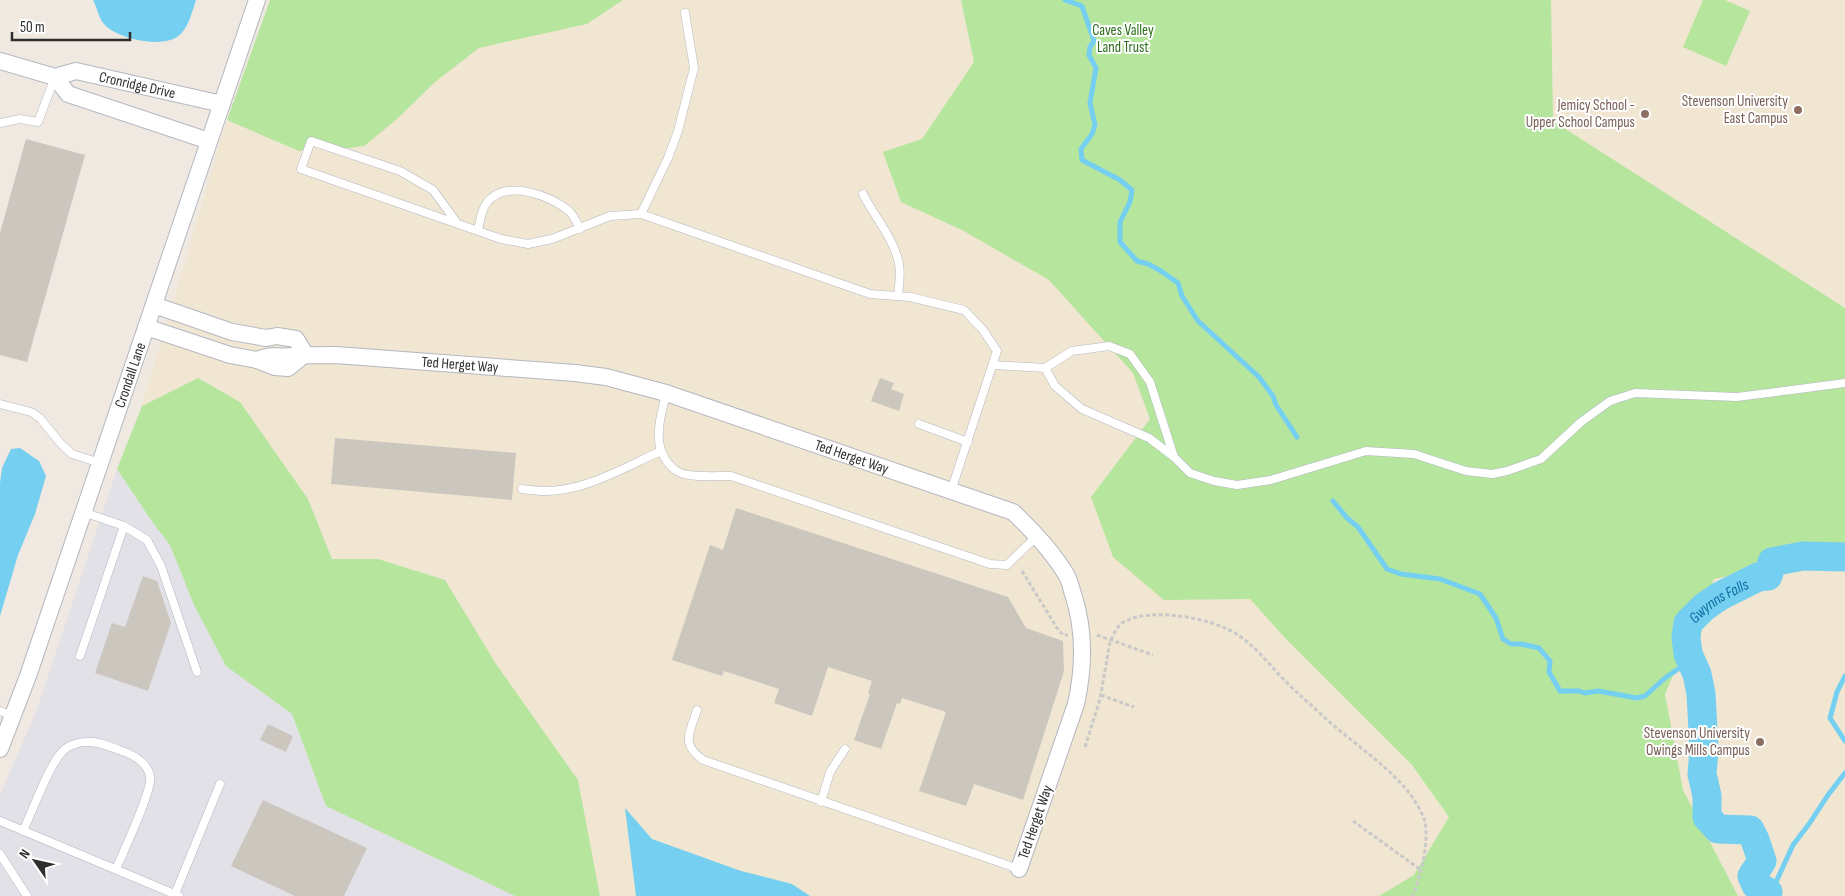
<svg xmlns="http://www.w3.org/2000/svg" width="1845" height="896" font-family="'Sofia Sans Condensed',sans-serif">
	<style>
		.industrial { fill: #e3e1e8 }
		.education { fill: #f0e6d1 }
		.green { fill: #b6e59e }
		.water { fill: #75cff0 }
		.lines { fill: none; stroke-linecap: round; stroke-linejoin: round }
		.stream { stroke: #75cff0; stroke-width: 5 }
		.river { stroke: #75cff0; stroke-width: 29 }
		.building { fill: #cbc7bf }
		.service-casing { stroke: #b4b7c1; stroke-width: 9 }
		.minor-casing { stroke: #b4b7c1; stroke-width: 18 }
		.path { stroke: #c9c9c9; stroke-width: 3; stroke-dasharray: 4 2.5; stroke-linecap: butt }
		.service { stroke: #fff; stroke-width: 8 }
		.minor { stroke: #fff; stroke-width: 16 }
		.education-dot { fill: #8d6e63; stroke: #fff; stroke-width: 2 }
		.labels { text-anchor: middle; stroke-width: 4; stroke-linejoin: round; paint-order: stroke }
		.park-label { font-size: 15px; fill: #2c6e1b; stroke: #fff }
		.street-label { font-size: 15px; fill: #2e2e2e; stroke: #fff }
		.education-label { font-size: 15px; fill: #785e54; stroke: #fff; text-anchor: end }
		.water-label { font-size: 16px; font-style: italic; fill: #0d6fa3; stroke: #fff }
	</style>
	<rect width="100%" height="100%" fill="#efe9e1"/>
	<!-- industrial -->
	<polygon class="industrial" points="117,469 153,523 170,545 194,605 266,695 292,714 326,806 515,896 0,896 0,795 37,709"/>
	<!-- education -->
	<g class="education">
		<polygon points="623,0 961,0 974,62 922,139 884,152 1039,265 1133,373 1150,419 1091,497 1164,600 1250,599 1285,638 1412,765 1449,817 1414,875 1379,896 600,896 578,780 496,664 445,580 378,559 332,559 308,499 240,402 198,378 142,406 227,120 299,151 470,49 587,24"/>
		<polygon points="1372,0 1845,0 1845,308 1377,9"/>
		<polygon points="1845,553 1845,896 1738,896 1683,790 1665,694 1714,579"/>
	</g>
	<!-- green -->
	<g class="green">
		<polygon points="270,0 623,0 587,24 479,48 435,82 396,120 364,146 334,150 319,146 299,151 227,120"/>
		<polygon points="961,0 1551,0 1553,121 1845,308 1845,553 1714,579 1665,694 1683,790 1738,896 1379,896 1414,875 1449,817 1412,765 1285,638 1250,599 1164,600 1113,557 1091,497 1150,419 1133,373 1049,280 962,230 901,202 883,152 922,139 974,62"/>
		<polygon points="1703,0 1725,0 1750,11 1726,66 1683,47"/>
		<polygon points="198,378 240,402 308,499 332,559 378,559 445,580 496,664 578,780 600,896 515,896 326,806 292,714 226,666 194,605 170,545 153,523 117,469 142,406"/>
	</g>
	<!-- water -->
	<g class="water">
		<path d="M93,0H196C192,12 188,30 177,37C160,48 117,39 104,24C99,19 97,7 93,0Z"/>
		<polygon points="20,448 39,461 46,476 35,514 18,555 0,616 0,483 2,468 11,449"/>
		<polygon points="625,808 652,839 741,871 792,884 810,896 636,896"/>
	</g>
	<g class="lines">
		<!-- stream -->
		<g class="stream">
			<polyline points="1065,0 1082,6 1094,41 1090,47 1089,55 1096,68 1090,103 1095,125 1092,134 1081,149 1082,160 1120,180 1132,190 1130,202 1120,222 1120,242 1137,261 1148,264 1161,271 1178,283 1182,296 1198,321 1259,377 1273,396 1276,405 1297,437"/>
			<polyline points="1333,501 1347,518 1358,527 1387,569 1401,574 1440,579 1480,594 1496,618 1503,639 1511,644 1521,644 1539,648 1550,661 1549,672 1560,691 1579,691 1585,693 1598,691 1637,698 1645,696 1665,678 1681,667 1697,674"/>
			<polyline points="1845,676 1837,692 1830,718 1845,741"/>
			<polyline points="1768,896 1768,892 1776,882 1793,845 1809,824 1828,795 1845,773"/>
		</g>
		<!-- river -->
		<path class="river" id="s1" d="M1768,892L1756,885L1752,876L1762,861L1755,840L1750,830L1718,829L1707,817V796L1702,774L1704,749L1701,694L1697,674L1688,654L1686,637L1688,623L1704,607L1720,596L1758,577L1768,576L1772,562L1803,556L1845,557"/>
	</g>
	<!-- building -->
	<g class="building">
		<polygon points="26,139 85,155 27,362 0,355 0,233"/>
		<polygon points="880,378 894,383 891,389 904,394 899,411 871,401"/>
		<polygon points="335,438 516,453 512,500 331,484"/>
		<polygon points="736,508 1008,597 1026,628 1063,641 1064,671 1023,800 974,784 966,806 919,791 946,712 902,698 900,704 897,703 881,749 854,740 870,694 868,693 872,681 828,667 812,716 774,703 779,689 724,671 722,676 672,660 710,545 723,550"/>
		<polygon points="143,576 157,581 171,623 148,691 95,673 112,623 125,627"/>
		<polygon points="268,724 293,736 286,752 260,740"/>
		<polygon points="263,800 367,848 344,896 295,896 231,866"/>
	</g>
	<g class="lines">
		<defs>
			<g id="service">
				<polyline points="0,123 20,119 38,122 55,77"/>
				<path d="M863,194C875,218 894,238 899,264C901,274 899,286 898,296"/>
				<polyline points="641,214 668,158 678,131 694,68 685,13"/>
				<polyline points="457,223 433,190 400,171 311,141 301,169 501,239 528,244 552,239 610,216 641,214 870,294 910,297 964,310 983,330 997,351 951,491"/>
				<path d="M478,230C480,222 481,211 486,204C504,178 551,195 570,212C574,216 577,223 580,229"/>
				<polyline points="993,365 1045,368 1072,351 1109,346 1130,354 1150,382 1174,457"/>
				<polyline points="1045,368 1055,386 1082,409 1149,438 1174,457 1190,473 1214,481 1237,485 1271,480 1366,451 1414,454 1466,471 1492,474 1507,471 1541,459 1581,422 1610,401 1635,393 1737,397 1845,383"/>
				<path d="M666,393C664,405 659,418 659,431C657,450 668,472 688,475C702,477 717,476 731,476L990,564L1007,565L1037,536"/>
				<polyline points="0,404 31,412 40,418 61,444 72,454 100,463"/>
				<polyline points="919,424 968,442"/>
				<path d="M522,489C530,490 538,491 545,491C586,491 625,467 661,451"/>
				<polyline points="83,512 124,526 147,540 161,566 197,672"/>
				<polyline points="80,656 124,526"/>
				<path d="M697,710C690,733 680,743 703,760L1019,869"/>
				<polyline points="0,711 13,716"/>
				<polyline points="821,802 830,772 845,749"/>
				<polyline points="0,821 179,896"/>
				<path d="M23,831C33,810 48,767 62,752C67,746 78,742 86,742C97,741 109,746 119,750C132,754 147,762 150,776C153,790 123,852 116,869"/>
				<polyline points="0,854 27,896"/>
				<polyline points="175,894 220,784"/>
			</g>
			<g id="minor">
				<path id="s2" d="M0,61L55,77L76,71L222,104"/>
				<polyline points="55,77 68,94 209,141"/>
				<polyline points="154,305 232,332 266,338 277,336 296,339 305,354"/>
				<polyline points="146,327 230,355 257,360 275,367 288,368 305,354"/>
				<path id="s3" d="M257,360C274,353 276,358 292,356C307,355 321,355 336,355L575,373L606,377L666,393L1013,512C1033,531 1053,552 1067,576C1070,582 1071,588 1073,594C1085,630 1084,668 1076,704L1019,869"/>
				<path id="s4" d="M0,749L28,676L257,0"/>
			</g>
		</defs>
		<!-- service casing -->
		<use href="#service" class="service-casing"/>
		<!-- minor casing -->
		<use href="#minor" class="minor-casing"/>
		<!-- path -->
		<g class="path">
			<polyline points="1022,571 1057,628 1063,635 1068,635"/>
			<polyline points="1097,635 1153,655"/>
			<polyline points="1101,695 1134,707"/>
			<path d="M1085,747L1100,699L1110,642C1113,636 1116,628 1122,623C1148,606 1214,618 1238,635C1256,647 1270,665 1284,680C1297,693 1310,704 1323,716C1350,741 1382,761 1406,789C1413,797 1422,811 1425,822C1429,846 1421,873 1413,896"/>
			<polyline points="1353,821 1421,870"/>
		</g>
		<!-- service -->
		<use href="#service" class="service"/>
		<!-- minor -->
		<use href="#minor" class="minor"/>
	</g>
	<!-- markers -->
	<g class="education-dot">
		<circle cx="1798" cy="110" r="5"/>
		<circle cx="1645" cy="114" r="5"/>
		<circle cx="1760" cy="742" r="5"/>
	</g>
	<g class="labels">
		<!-- park labels -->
		<g class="park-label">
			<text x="1123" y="35">Caves Valley<tspan x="1123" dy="17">Land Trust</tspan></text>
		</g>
		<!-- street labels -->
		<g class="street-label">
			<text dy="5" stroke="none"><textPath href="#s2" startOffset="142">Cronridge Drive</textPath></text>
			<text dy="5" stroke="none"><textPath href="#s3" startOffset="204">Ted Herget Way</textPath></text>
			<text dy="5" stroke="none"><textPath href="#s4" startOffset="396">Crondall Lane</textPath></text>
			<text dy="5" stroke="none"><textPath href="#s3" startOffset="609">Ted Herget Way</textPath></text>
			<text transform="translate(1035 822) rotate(-71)" y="5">Ted Herget Way</text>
		</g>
		<!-- education labels -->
		<g class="education-label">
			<text x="1788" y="106">Stevenson University<tspan x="1788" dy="17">East Campus</tspan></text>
			<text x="1635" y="110">Jemicy School -<tspan x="1635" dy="17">Upper School Campus</tspan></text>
			<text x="1750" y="738">Stevenson University<tspan x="1750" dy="17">Owings Mills Campus</tspan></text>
		</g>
		<!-- water labels -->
		<g class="water-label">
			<text dy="6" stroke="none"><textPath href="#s1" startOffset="359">Gwynns Falls</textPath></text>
		</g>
	</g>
	<!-- north arrow -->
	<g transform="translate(35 861) rotate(304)" stroke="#ffffff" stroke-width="4" paint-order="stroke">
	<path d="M0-4L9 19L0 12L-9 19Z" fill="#2e2e2e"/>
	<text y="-8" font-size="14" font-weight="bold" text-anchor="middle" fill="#2e2e2e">N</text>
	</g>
	<!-- scale -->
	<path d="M12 32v8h118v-8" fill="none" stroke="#2e2e2e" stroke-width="2.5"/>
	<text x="20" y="32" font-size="15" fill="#2e2e2e" stroke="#ffffff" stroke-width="4" paint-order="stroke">50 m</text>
</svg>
